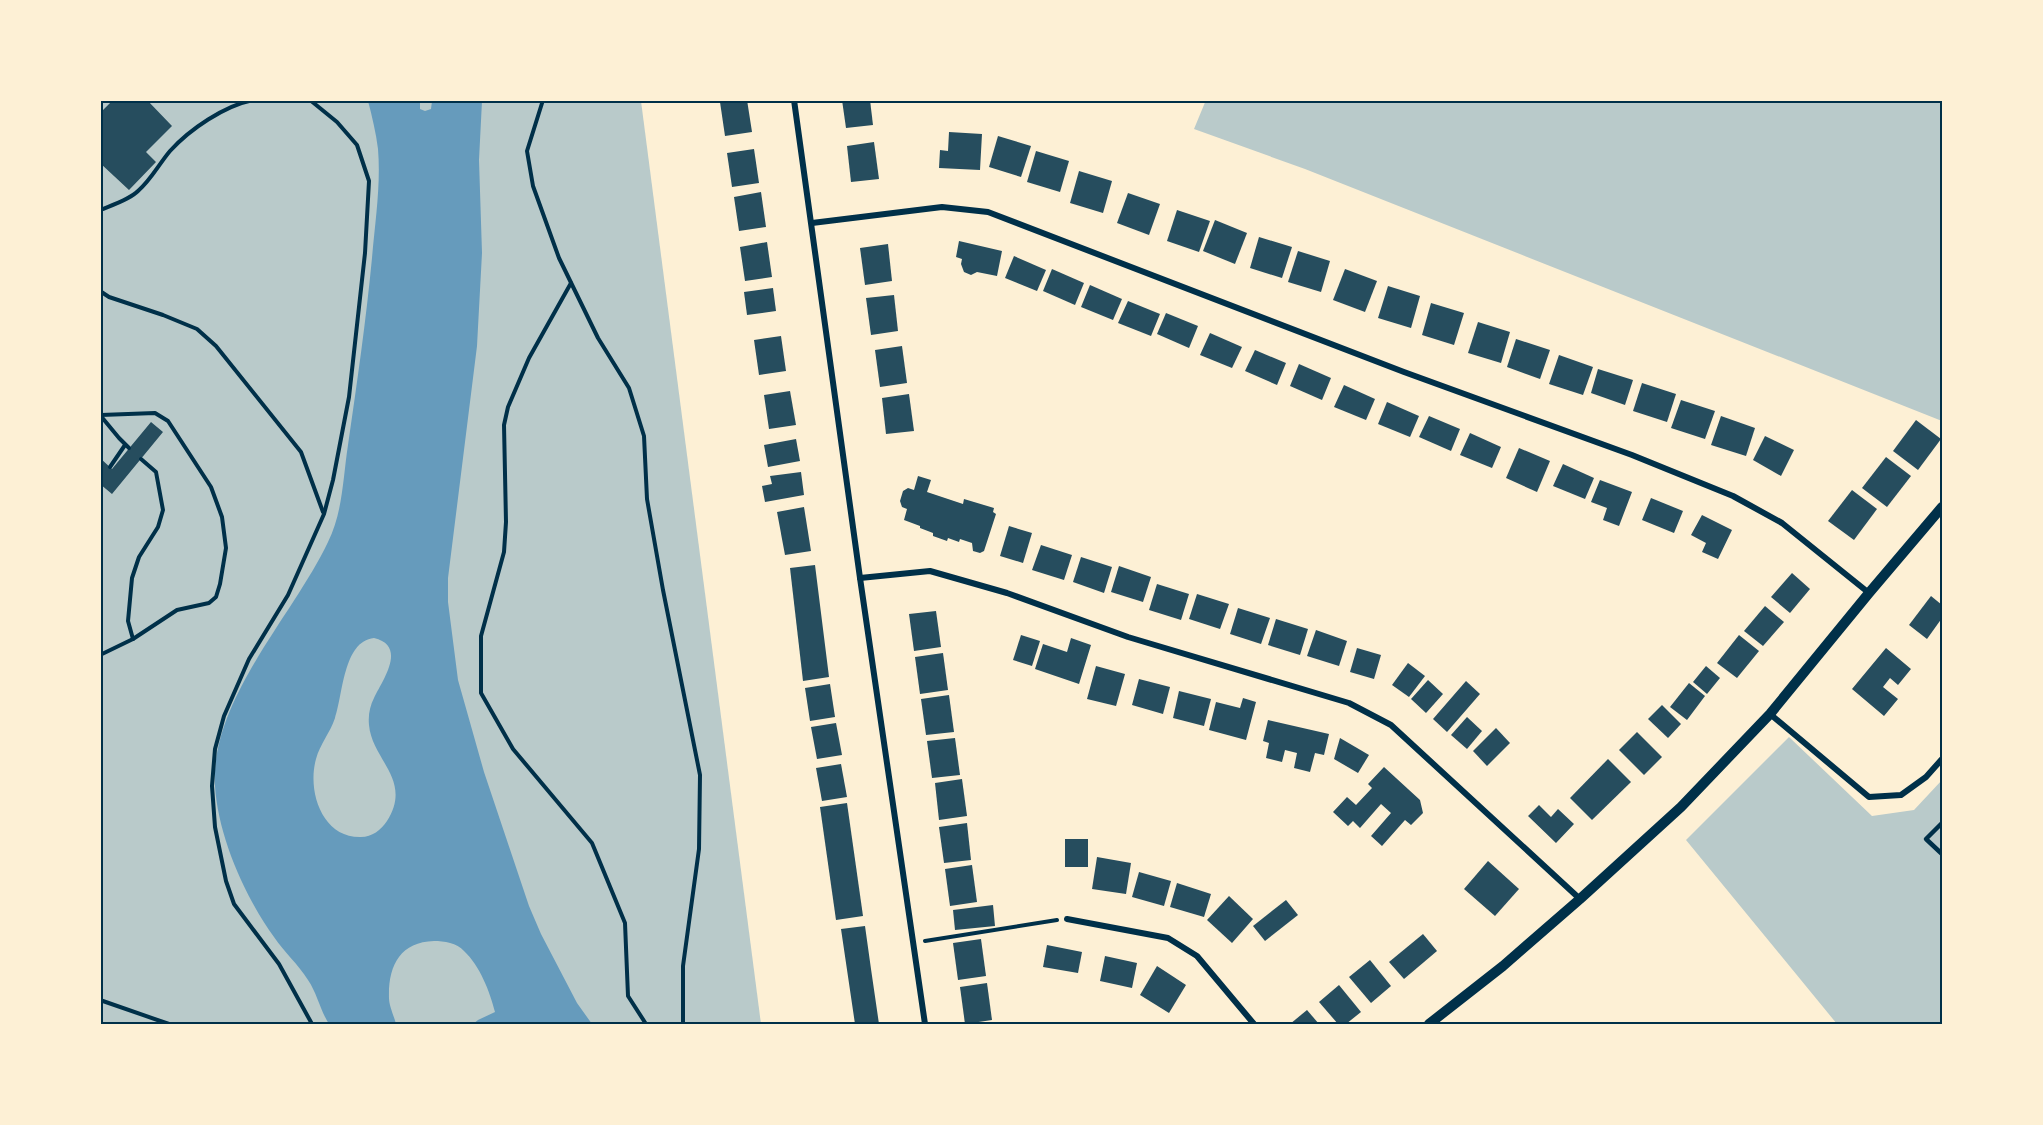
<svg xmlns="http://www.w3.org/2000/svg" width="2043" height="1125" font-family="'PT Sans Narrow',sans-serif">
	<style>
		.green { fill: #b9caca }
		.water { fill: #669bbc; fill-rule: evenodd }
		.building { fill: #264d5e }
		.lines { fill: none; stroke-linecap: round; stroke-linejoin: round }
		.path { stroke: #003049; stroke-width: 4 }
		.service { stroke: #003049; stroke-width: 4.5 }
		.minor { stroke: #003049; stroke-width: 6 }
		.tertiary { stroke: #003049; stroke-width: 10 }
		.neatline { fill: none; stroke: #003049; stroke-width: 2 }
	</style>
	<rect width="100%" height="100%" fill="#fdf0d5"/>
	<!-- green -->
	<g class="green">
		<polygon points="1206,100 1942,101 1942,421 1305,169 1194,129"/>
		<polygon points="101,101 641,101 761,1024 101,1024"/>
		<polygon points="1789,737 1872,816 1914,810 1942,780 1942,1024 1837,1024 1686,840"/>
	</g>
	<!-- water -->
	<path class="water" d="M368,101H420V109L425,111L431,109L432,101H482L479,160L482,253L477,346L448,578V602L458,680L484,772L529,906L541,934L577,1003L592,1024H473L478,1020L495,1012C490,992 480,966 464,951C457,943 444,941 434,941C400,942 388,966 389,998C389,1006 394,1016 396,1024H329C320,1010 317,993 308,980C298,964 284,952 274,937C245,897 218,836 215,786C210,700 293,616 328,542C343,512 343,477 348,445C357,383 366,321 372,258C375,222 381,185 378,149C376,133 372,116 368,101ZM374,638C408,646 382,681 374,698C370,706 368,715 369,725C372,760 413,780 387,821C381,830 372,837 361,837C322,838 307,791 316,759C320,744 330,733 335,718C343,696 343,641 374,638Z"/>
	<!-- building -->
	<g class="building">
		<polygon points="113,100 147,100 172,126 146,152 156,162 129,190 100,163 100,113"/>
		<polygon points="727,100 747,100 752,132 725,136 720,102"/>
		<polygon points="842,100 870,100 873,125 846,128"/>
		<polygon points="949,132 982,134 980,170 939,168 940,150 948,151"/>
		<polygon points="998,136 1031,146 1021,177 989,167"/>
		<polygon points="874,142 879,179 851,182 847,146"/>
		<polygon points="754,149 759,183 732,187 727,153"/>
		<polygon points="1036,151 1069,161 1060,192 1027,182"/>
		<polygon points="1079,171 1112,181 1103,213 1070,203"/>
		<polygon points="761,192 766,227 739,231 734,197"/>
		<polygon points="1128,193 1160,204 1149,235 1117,223"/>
		<polygon points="1177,210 1210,221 1199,252 1167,241"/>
		<polygon points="1215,220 1247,233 1235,264 1203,251"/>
		<polygon points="1259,237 1292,247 1282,278 1250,268"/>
		<polygon points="959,241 1002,251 997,276 977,272 971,275 964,272 961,264 962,259 956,257"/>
		<polygon points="767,242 772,277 745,281 740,247"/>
		<polygon points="888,244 892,281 865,285 860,248"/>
		<polygon points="1298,251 1330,261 1321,292 1288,282"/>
		<polygon points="1014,256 1046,270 1037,291 1005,278"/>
		<polygon points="1052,269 1084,283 1075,305 1043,291"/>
		<polygon points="1345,269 1377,281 1365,312 1333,300"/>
		<polygon points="1090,285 1122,299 1113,320 1081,307"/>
		<polygon points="1388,286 1420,296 1411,328 1378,318"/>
		<polygon points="773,288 776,311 747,315 744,292"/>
		<polygon points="894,295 898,331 871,335 866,298"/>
		<polygon points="1128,301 1160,314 1151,336 1118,323"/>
		<polygon points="1431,303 1464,313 1454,345 1422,335"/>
		<polygon points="1166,313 1198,326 1189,348 1157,334"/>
		<polygon points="1478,322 1510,332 1501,363 1468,353"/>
		<polygon points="1210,333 1242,347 1232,368 1200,355"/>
		<polygon points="781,336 786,371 759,375 754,340"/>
		<polygon points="1516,339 1550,350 1540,379 1507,367"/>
		<polygon points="902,346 907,383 880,387 875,350"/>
		<polygon points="1255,350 1286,363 1277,385 1245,371"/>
		<polygon points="1559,355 1593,367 1583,395 1549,384"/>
		<polygon points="1299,364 1331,378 1322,400 1290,386"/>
		<polygon points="1598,369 1633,380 1625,405 1591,393"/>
		<polygon points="1642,383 1676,394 1667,422 1633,411"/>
		<polygon points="1344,385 1375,399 1366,420 1334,407"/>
		<polygon points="790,391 796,425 769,429 764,395"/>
		<polygon points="909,394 914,431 886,434 882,398"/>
		<polygon points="1681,400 1715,411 1705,439 1671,428"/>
		<polygon points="1387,402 1419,416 1410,437 1378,424"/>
		<polygon points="1429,416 1460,429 1451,451 1419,437"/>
		<polygon points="1721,416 1755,428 1746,456 1711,445"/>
		<polygon points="1916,420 1941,439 1918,470 1893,451"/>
		<polygon points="151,422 163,432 112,494 100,484 100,458 112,469"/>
		<polygon points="1470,433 1501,447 1492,468 1460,455"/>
		<polygon points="1765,436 1794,450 1781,476 1753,460"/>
		<polygon points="796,439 800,461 768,467 764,445"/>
		<polygon points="1519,448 1550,461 1537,492 1506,478"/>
		<polygon points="1886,457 1911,476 1887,507 1862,488"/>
		<polygon points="1563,464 1594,478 1585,499 1553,486"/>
		<polygon points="801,472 804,495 765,502 762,486 772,484 770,476"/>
		<polygon points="918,476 931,480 927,492 963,504 964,499 994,508 993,512 996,514 984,551 980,553 973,551 972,543 960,539 959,542 948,538 947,541 933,536 933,533 920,528 920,526 904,520 907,509 902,507 900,501 903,491 908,488 914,490"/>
		<polygon points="1600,480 1632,492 1619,526 1603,520 1607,508 1591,502"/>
		<polygon points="1852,490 1877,509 1854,540 1828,521"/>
		<polygon points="1651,498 1683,511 1674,533 1642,520"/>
		<polygon points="804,507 811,551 785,555 777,512"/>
		<polygon points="1702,515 1732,530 1718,559 1702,552 1706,543 1691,535"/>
		<polygon points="1009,526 1032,533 1023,563 1000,556"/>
		<polygon points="1041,545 1072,555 1064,580 1032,570"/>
		<polygon points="1081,557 1112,567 1104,593 1073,582"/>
		<polygon points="815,565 829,677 803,681 790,568"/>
		<polygon points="1119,566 1151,577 1143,602 1111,592"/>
		<polygon points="1792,573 1810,589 1790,613 1771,597"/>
		<polygon points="1157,584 1189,594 1181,620 1149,610"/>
		<polygon points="1197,594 1229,604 1220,629 1189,619"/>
		<polygon points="1931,596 1942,605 1942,618 1927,639 1909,625"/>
		<polygon points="1765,606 1784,622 1763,646 1744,631"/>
		<polygon points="1238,608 1270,618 1261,644 1230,634"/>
		<polygon points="936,611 941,647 914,651 909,614"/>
		<polygon points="1276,619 1308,629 1300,655 1268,645"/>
		<polygon points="1316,630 1347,641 1339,666 1307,656"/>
		<polygon points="1021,635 1040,641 1032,666 1013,660"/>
		<polygon points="1739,635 1759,651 1737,678 1717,663"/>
		<polygon points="1071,638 1091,645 1079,684 1035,669 1043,644 1067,652"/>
		<polygon points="1357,648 1381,655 1374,679 1350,672"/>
		<polygon points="1886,648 1911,669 1898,685 1890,678 1883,687 1898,699 1884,716 1852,689"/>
		<polygon points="943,653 948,690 920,694 915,657"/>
		<polygon points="1408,663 1425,676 1409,697 1392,685"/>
		<polygon points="1096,666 1125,674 1116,706 1087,699"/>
		<polygon points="1706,666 1720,678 1707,694 1693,682"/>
		<polygon points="1139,679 1170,687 1163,714 1132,705"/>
		<polygon points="1428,680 1443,694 1426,713 1411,699"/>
		<polygon points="1466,681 1480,694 1447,732 1433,719"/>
		<polygon points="1689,683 1705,696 1687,720 1670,707"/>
		<polygon points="830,684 835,717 810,721 805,688"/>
		<polygon points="1179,691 1211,699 1204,726 1173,718"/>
		<polygon points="949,695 954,732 926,735 921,699"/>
		<polygon points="1243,698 1256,702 1246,740 1209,730 1216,702 1240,708"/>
		<polygon points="1662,705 1681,724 1668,738 1648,719"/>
		<polygon points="1467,717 1482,731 1467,749 1451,735"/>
		<polygon points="1268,720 1329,734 1324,755 1315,753 1310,772 1294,768 1297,753 1285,750 1282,762 1266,758 1269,743 1263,741"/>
		<polygon points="836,723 842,755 817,759 811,727"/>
		<polygon points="1496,728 1510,743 1487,766 1473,751"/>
		<polygon points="1637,732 1662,757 1644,775 1619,750"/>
		<polygon points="955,738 960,775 932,778 927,741"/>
		<polygon points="1340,738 1369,755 1358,773 1334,759"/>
		<polygon points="1608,759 1631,782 1592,820 1570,798"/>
		<polygon points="841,764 847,797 822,801 816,768"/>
		<polygon points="1384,767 1420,800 1423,813 1411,825 1405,820 1382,846 1371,836 1391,813 1381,804 1360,828 1353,821 1348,826 1333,812 1347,797 1356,805 1372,788 1368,784"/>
		<polygon points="962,779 967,816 939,820 935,783"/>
		<polygon points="847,803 863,916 836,920 820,807"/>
		<polygon points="1539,805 1551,817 1558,809 1574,824 1556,843 1528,816"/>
		<polygon points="967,823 971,860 944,863 939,827"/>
		<rect x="1065" y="839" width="23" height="28"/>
		<polygon points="1097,857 1131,863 1126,894 1092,889"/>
		<polygon points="1488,861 1519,889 1495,916 1464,889"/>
		<polygon points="972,865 977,902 950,906 945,869"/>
		<polygon points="1139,872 1171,881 1164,906 1132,897"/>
		<polygon points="1177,883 1211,894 1204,917 1170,907"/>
		<polygon points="1229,896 1253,919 1232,943 1207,920"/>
		<polygon points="1286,900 1298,915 1265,941 1253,926"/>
		<polygon points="993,905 995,926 955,930 953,910"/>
		<polygon points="865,926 871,969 879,1024 855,1024 841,929"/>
		<polygon points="1423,934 1437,951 1404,979 1389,962"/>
		<polygon points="981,939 986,976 958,980 953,943"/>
		<polygon points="1047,945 1082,952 1078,973 1043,967"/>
		<polygon points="1105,956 1137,963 1132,988 1100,981"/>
		<polygon points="1370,960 1391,986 1371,1003 1349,977"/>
		<polygon points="1157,966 1186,985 1169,1013 1140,995"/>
		<polygon points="987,983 992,1020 965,1024 960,987"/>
		<polygon points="1339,985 1361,1012 1346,1024 1338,1024 1319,1002"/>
		<polygon points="1307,1010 1319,1024 1290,1024"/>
	</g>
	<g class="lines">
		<!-- path -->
		<g class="path">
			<polyline points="277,100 300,100"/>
			<polyline points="310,100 337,122 357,145 369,181 365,253 349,397 333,480 324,514 288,595 249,659 224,716 215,749 212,786 215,827 226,881 234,904 279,964 312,1024"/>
			<polyline points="543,100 527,151 533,186 559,258 598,338 629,388 644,436 647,499 663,590 700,775 699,849 683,966 683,1024"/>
			<path d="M100,210C112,205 129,200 138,191C151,180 159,164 170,151C190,129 224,106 253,100"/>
			<polyline points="571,283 529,358 508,407 504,425 506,522 504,552 481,636 481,693 513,749 592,843 625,923 628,996 646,1024"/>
			<polyline points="100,291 109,297 163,315 197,329 216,346 301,452 323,512"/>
			<polyline points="100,415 119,438 129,448"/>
			<polyline points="110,467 125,445"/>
			<polyline points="133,639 128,621 132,578 139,557 158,527 163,510 156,472 141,459"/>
			<polyline points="100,655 133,639 177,610 209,603 216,597 220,584 226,548 222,517 211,487 168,421 155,413 101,415"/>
			<polyline points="925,941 1057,920"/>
			<polyline points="100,1000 169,1024"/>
		</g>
		<!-- service -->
		<polyline class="service" points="1942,823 1926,839 1942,854"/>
		<!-- minor -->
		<g class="minor">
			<polyline points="794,100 860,578 925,1024"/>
			<polyline points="812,223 942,207 988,212 1404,372 1632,455 1733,496 1782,523 1869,593"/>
			<polyline points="860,578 930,571 1007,593 1128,637 1349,703 1391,725 1580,899"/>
			<polyline points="1770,714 1869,797 1901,795 1926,777 1942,759"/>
			<polyline points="1067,919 1168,938 1197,956 1254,1024"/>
		</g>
		<!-- tertiary -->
		<polyline class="tertiary" points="1429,1024 1503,966 1580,899 1681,807 1770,714 1869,593 1942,507"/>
	</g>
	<!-- border -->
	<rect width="2043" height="1125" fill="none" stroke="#fdf0d5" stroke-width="204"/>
	<rect x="102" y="102" width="1839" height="921" class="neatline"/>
</svg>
